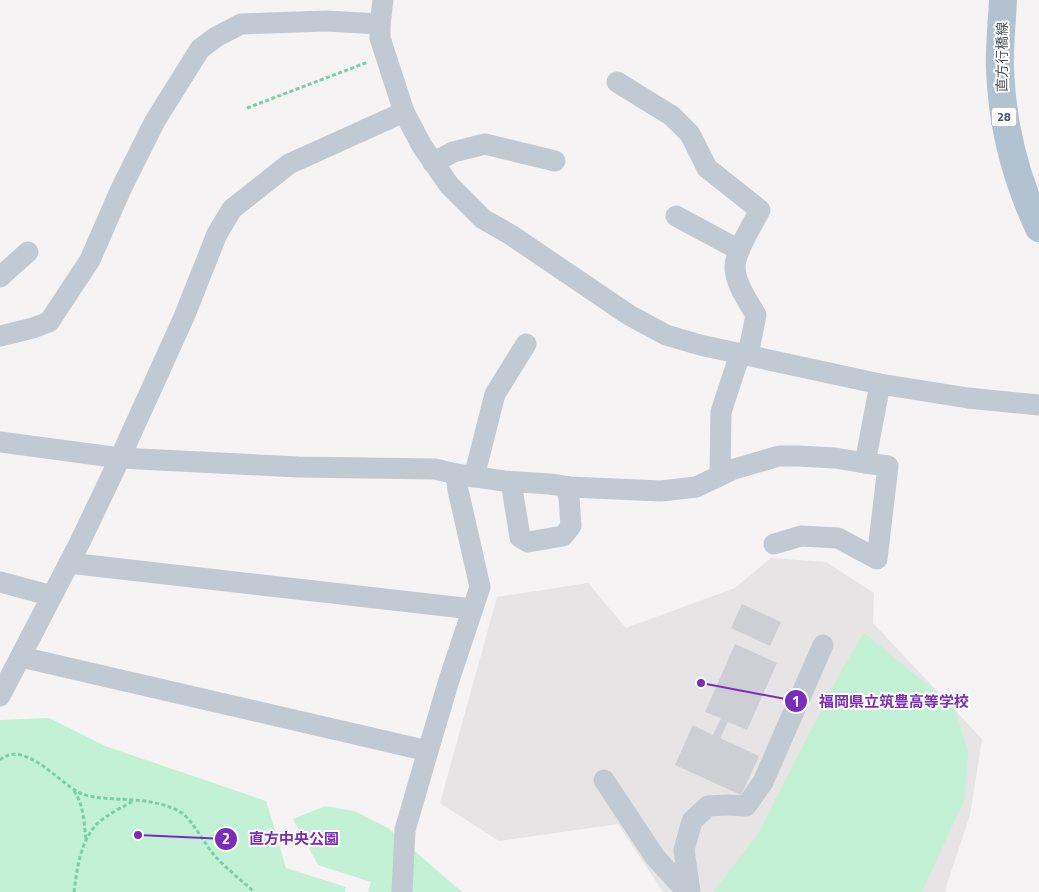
<svg xmlns="http://www.w3.org/2000/svg" width="1039" height="892" font-family="'Titillium Web','Noto Sans JP',sans-serif">
	<style>
		.education { fill: #e6e4e5 }
		.green { fill: #c3f1d5 }
		.building { fill: #cdcfd5 }
		.lines { fill: none; stroke-linecap: round; stroke-linejoin: round }
		.path { stroke: #7ad0a6; stroke-width: 3; stroke-dasharray: 4 2.5; stroke-linecap: butt }
		.minor { stroke: #c1cad2; stroke-width: 21 }
		.major { stroke: #b3c2d1; stroke-width: 28 }
		.labels { text-anchor: middle; stroke-width: 4; stroke-linejoin: round; paint-order: stroke }
		.shield { fill: #fff; stroke: #808990; stroke-width: 1 }
		.shield-label { font-size: 12px; font-weight: bold; fill: #4a5661 }
		.street-label { font-size: 14px; fill: #4a5661; stroke: #fff }
		.leader { fill: none; stroke: #7b2cbf; stroke-width: 2 }
		.callout-dot { fill: #7b2cbf; stroke: #fff; stroke-width: 2 }
		.mark-label { font-size: 15px; text-anchor: middle; font-weight: bold; fill: #fff }
		.callout-label { font-size: 15px; text-anchor: middle; font-weight: bold; fill: #7b2cbf; stroke: #fff; stroke-width: 4; stroke-linejoin: round; paint-order: stroke }
	</style>
	<rect width="100%" height="100%" fill="#f5f3f3"/>
	<!-- education -->
	<polygon class="education" points="771,558 826,562 874,593 873,623 982,739 970,815 945,890 947,892 663,892 618,824 499,841 440,803 497,597 588,583 626,628 735,588"/>
	<!-- green -->
	<g class="green">
		<polygon points="864,633 906,667 955,708 968,753 965,798 922,892 713,892 758,834 841,671"/>
		<polygon points="49,718 105,746 266,801 286,868 346,887 345,892 0,892 0,720"/>
		<polygon points="325,806 354,811 388,828 462,892 368,892 371,882 318,865 293,819"/>
	</g>
	<!-- building -->
	<g class="building">
		<polygon points="742,604 781,622 770,646 731,628"/>
		<polygon points="735,644 777,663 747,730 728,722 720,738 759,756 741,795 675,765 693,725 713,735 721,718 705,712"/>
	</g>
	<g class="lines">
		<!-- path -->
		<g class="path">
			<polyline points="247,108 368,62"/>
			<path d="M0,760C23,739 59,782 78,792C89,798 103,798 116,799C138,800 162,801 182,813C193,821 205,845 215,856C226,868 241,880 254,892"/>
			<path d="M74,791C84,805 84,823 86,840"/>
			<path d="M74,892C77,869 80,843 96,825C106,815 121,808 133,801"/>
		</g>
		<!-- minor -->
		<g class="minor">
			<polyline points="383,0 380,24 380,38 404,112 422,146 449,185 483,219 511,235 629,315 666,335 700,345 880,384 968,398 1039,405"/>
			<path d="M617,82L672,116L690,134L707,168L760,210C753,224 734,253 735,268C736,285 748,301 756,315L748,355"/>
			<polyline points="433,163 453,152 485,144 555,161"/>
			<polyline points="676,216 739,250"/>
			<polyline points="0,277 28,252"/>
			<polyline points="0,336 33,328 49,322 90,260 120,191 155,121 200,49 216,37 241,24 326,21 380,24"/>
			<polyline points="0,442 120,458 298,467 435,469 456,474 504,481 550,484 570,487 661,491 696,487 713,479 731,470 779,456 798,456 835,458 865,463 880,384"/>
			<polyline points="720,475 721,412 740,354"/>
			<polyline points="474,477 495,394 526,344"/>
			<polyline points="511,482 520,537 528,542 563,536 571,526 569,498 566,487"/>
			<polyline points="774,544 801,536 838,538 877,559 888,466 865,463"/>
			<polyline points="69,563 472,609"/>
			<polyline points="0,582 52,596"/>
			<polyline points="21,657 428,751 449,680 480,587 458,490 456,474"/>
			<polyline points="0,696 80,542 120,458 184,317 217,234 232,209 289,164 404,112"/>
			<polyline points="604,780 655,857 687,892"/>
			<polyline points="402,892 405,830 428,751"/>
			<polyline points="690,892 684,850 692,821 708,806 728,805 746,806 763,782 823,645"/>
		</g>
		<!-- major -->
		<path class="major" d="M1003,0C1002,23 999,46 1000,69C1002,126 1015,177 1039,228"/>
	</g>
	<g class="labels">
		<!-- shield labels -->
		<rect class="shield" x="991.5" y="107.5" width="25" height="19" rx="4"/>
		<g class="shield-label">
			<text x="1004" y="121">28</text>
		</g>
		<!-- street labels -->
		<g class="street-label">
			<text transform="translate(1002 57) rotate(-90)" y="5">直方行橋線</text>
		</g>
	</g>
	<!-- callouts -->
	<path class="leader" d="M701 683L796 701M138 835L226 839"/>
	<g class="callout-dot">
		<circle cx="701" cy="683" r="5"/>
		<circle cx="138" cy="835" r="5"/>
		<circle cx="796" cy="701" r="12"/>
		<circle cx="226" cy="839" r="12"/>
	</g>
	<g class="mark-label">
		<text x="796" y="707">1</text>
		<text x="226" y="844">2</text>
	</g>
	<g class="callout-label">
		<text x="894" y="707">福岡県立筑豊高等学校</text>
		<text x="294" y="844">直方中央公園</text>
	</g>
</svg>
